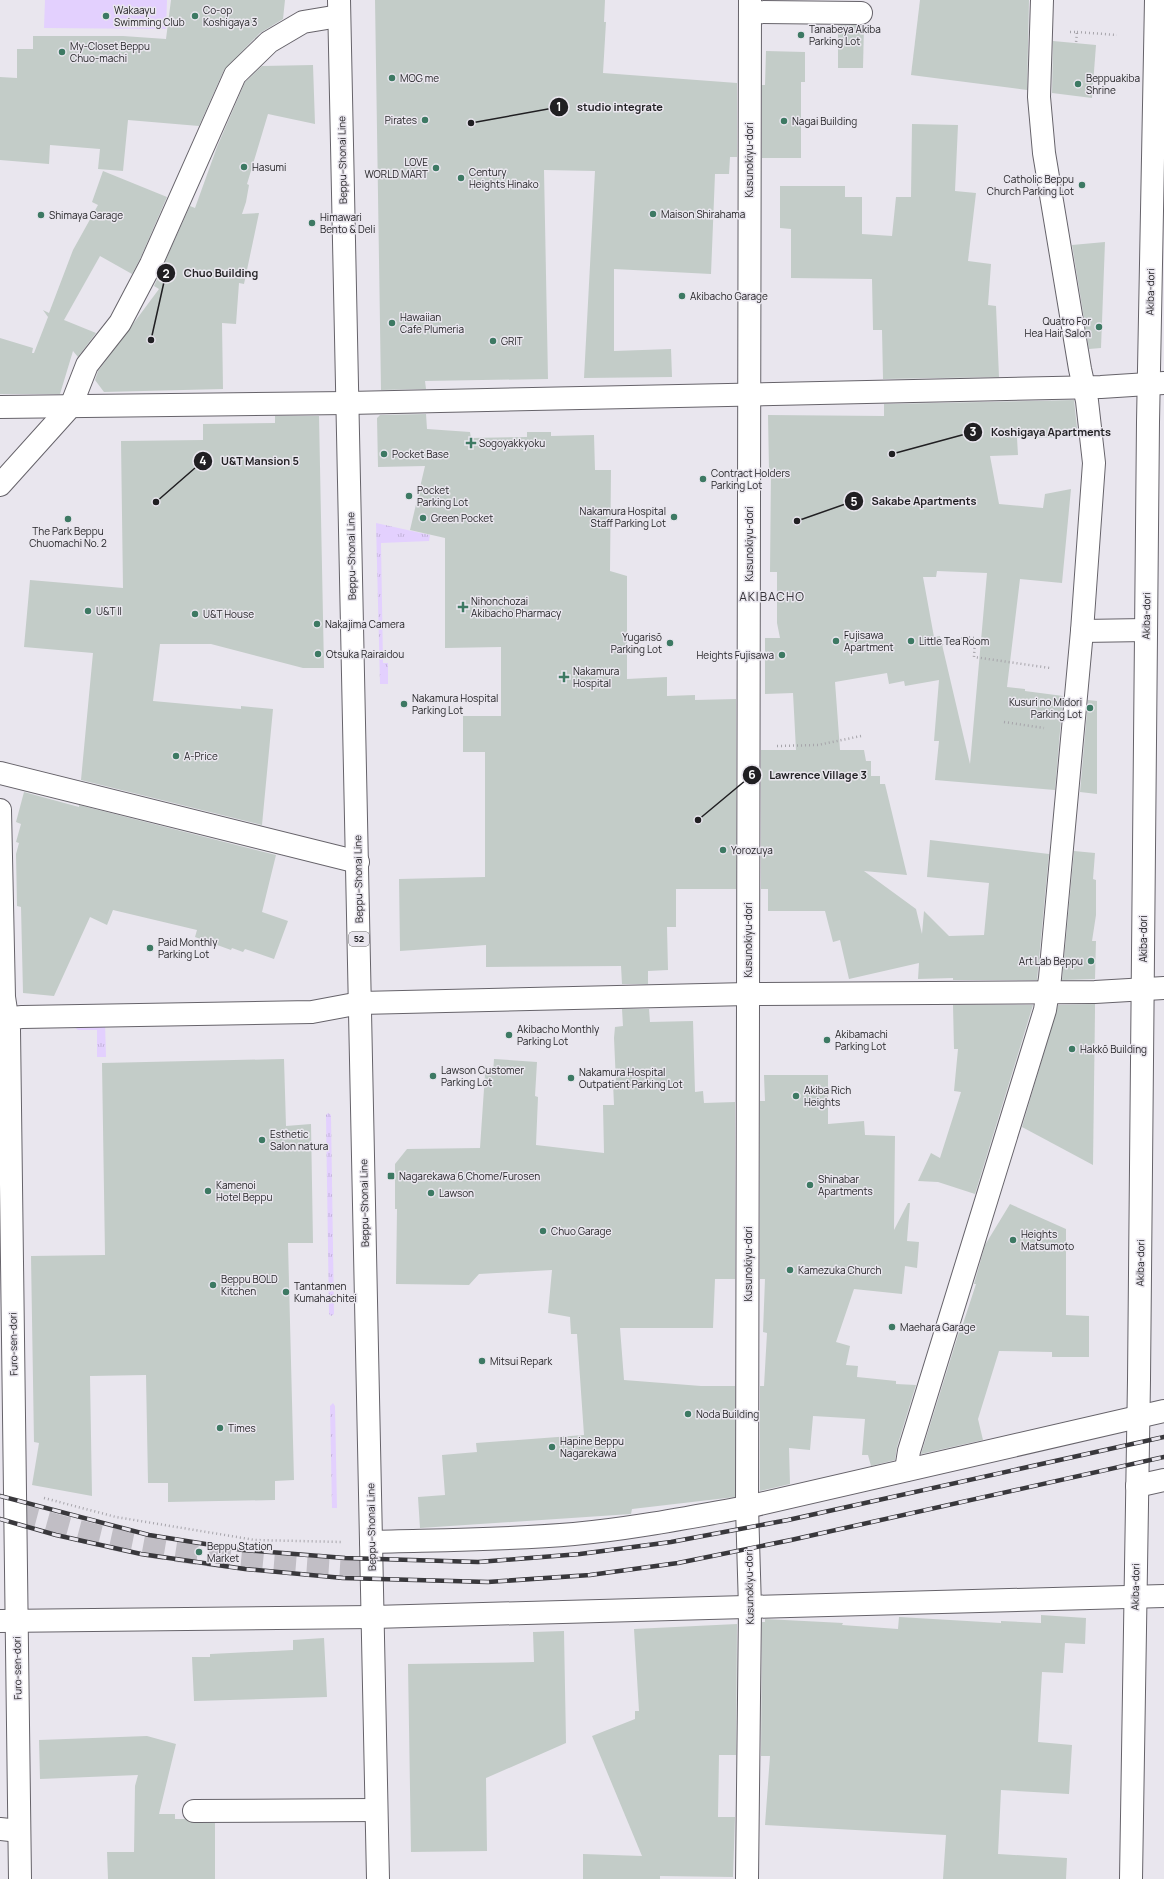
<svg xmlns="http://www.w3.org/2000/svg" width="1164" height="1879" font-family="Manrope,sans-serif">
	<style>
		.grass { fill: url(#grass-tufts) }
		.park { fill: #e3d0fe }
		.building { fill: #c3ccc8; fill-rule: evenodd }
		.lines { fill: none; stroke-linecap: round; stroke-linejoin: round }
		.minor-tunnel { stroke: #c1bec5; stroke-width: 22; stroke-dasharray: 22 11; stroke-linecap: butt }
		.minor-casing { stroke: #66636a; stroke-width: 24 }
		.major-casing { stroke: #66636a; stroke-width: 24 }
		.path { stroke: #a6a4aa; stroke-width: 2.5; stroke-dasharray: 1 3; stroke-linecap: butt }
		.minor { stroke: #fff; stroke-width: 22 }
		.major { stroke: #fff; stroke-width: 22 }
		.rail-casing { stroke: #39383c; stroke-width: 4.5 }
		.rail { stroke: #e9e6ee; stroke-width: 3; stroke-dasharray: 9; stroke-linecap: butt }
		.poi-dot { fill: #3d7963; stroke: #e9e6ee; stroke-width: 1.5 }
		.labels { text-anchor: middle; stroke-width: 3; stroke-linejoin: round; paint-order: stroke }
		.shield { fill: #e9e6ee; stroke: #5c5b5f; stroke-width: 1 }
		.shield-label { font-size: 9px; font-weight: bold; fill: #201f22 }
		.poi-label { font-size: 10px; fill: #201f22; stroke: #e9e6ee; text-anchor: start }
		.street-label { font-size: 10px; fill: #201f22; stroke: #e9e6ee }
		.quarter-label { font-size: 12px; letter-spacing: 1px; fill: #343238; stroke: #e9e6ee }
		.leader { fill: none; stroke: #201f22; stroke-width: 1.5 }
		.callout-dot { fill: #201f22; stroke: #e9e6ee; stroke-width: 1.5 }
		.mark-label { font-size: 12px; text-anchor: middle; font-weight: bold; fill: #fff }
		.callout-label { font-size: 11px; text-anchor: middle; font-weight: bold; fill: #201f22; stroke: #e9e6ee; stroke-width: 3; stroke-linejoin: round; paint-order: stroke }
	</style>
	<defs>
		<pattern id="grass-tufts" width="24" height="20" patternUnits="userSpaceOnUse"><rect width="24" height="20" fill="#e3d0fe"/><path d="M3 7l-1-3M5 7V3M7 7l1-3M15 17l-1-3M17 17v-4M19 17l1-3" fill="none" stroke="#c2b2d9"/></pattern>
	</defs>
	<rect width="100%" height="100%" fill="#e9e6ee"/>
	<!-- grass -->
	<g class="grass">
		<polygon points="376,523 430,535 429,541 381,543 383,663 388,663 388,684 380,684"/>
		<polygon points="105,1022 106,1057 97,1057 97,1030 78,1030 74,1027"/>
		<polygon points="328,1113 331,1115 334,1314 331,1316 329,1314 326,1115"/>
		<polygon points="333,1403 335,1406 337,1508 332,1508 330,1406"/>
	</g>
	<!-- park -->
	<polygon class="park" points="45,0 167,0 166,29 44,28"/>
	<!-- building -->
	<g class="building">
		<polygon points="171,0 285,0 283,19 260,33 224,70 199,126 128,120 123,171 98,169 100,149 50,145 49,164 0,160 0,77 17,78 17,49 33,49 33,36 123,36 166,39"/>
		<polygon points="375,0 605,0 604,22 606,22 603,73 737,83 737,157 730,157 729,174 715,174 711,274 614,269 614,351 671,349 672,377 584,378 595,171 544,170 548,379 425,381 426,389 381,390"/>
		<polygon points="920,0 1029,0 1027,90 911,75"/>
		<polygon points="838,25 864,25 863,68 838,68"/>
		<polygon points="1053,41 1096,45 1092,98 1052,93"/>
		<polygon points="766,51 805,52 805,82 801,82 801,158 762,158 762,85 765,85"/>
		<polygon points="313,65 315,124 268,114 247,184 249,185 246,202 242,214 259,213 244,284 239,283 236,324 222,323 223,389 104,392 95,380 98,371 159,289 154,286 190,206 195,208 217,147 245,82 262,66"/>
		<polygon points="912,124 958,125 955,191 976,193 968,261 991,264 988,305 996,306 999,377 883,379 882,330 873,330 872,279 791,278 791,229 780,228 780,186 845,186 845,197 862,197 862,234 892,236 896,197 911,197"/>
		<polygon points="103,171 167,197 140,259 132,274 100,256 64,320 96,333 78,357 73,351 60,394 0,394 0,338 33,348 32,353 34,353 48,317 43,310 49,313 73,250 98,205 92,202"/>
		<polygon points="1105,242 1101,348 1089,349 1072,245"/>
		<path d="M1074,400L1078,437L1017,438L1018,455L990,456L999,504L1043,508L1045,494L1071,489L1062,583L1020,579L1007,687L1025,689V691L1063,696L1055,790L935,780L939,741H934L939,680L905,686L904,681L889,684L887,673L835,682L840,750H864L866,761H871V776H880V784H885L907,875L864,871L916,909L922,934L924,911L949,936L984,935L989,883L927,877L930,840L1049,854L1037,980H953V978L918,979L919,963L849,979L840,940L833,942L825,911H768V889H761V750H796L793,693L765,694V638H780L777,623V572H770L771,470H769L768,415L884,416V404ZM937,571L987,573L970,764L940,636L934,637L923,577H936Z"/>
		<polygon points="426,414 427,429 470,432 471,438 527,437 527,432 551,432 551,436 594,435 595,470 611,470 610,571 627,576 627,679 667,677 667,696 695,695 695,700 736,699 736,889 676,889 676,927 667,927 668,970 648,971 648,984 622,984 621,966 486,967 486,945 400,951 399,879 485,877 485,752 463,752 463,716 501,716 501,647 445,648 445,538 410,530 425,466 378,467 377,418 380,415"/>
		<polygon points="275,416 319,416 324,668 303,668 211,644 160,644 153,701 241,709 241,706 273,709 262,825 81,780 93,653 24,647 30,580 123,588 121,441 203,440 203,424 275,423"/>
		<polygon points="1088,700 1097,701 1097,794 1080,792"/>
		<polygon points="24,792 79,807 79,805 276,855 262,912 288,921 274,959 245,949 243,952 232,948 231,950 195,937 197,930 113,910 107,925 90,917 54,996 23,993 21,907 17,906 16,854 19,843 16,842 21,824 16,822"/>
		<polygon points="1074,851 1095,853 1093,879 1096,880 1096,915 1092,941 1096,941 1095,979 1062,980"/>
		<polygon points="1095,1004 1095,1011 1093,1165 1022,1127 1058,1005"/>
		<polygon points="953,1005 1033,1005 975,1194 938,1182 918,1181 931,1153 940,1158 961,1092 954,1091 958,1049 954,1049"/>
		<polygon points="622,1009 649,1009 650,1022 693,1021 695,1092 703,1091 704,1103 735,1102 735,1279 715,1279 713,1328 620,1328 624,1380 701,1386 735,1386 735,1497 632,1509 631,1514 420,1528 418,1497 445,1495 442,1455 477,1452 476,1443 584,1435 577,1334 571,1334 570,1317 548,1313 552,1270 479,1274 469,1285 396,1284 397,1209 395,1209 395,1164 407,1149 480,1148 485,1074 493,1074 494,1059 537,1062 535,1096 538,1097 536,1145 604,1153 603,1105 614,1105 613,1083 616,1083 614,1038 615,1027 623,1026"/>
		<polygon points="284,1059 286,1126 311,1124 313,1243 288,1243 294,1480 275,1481 275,1500 168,1502 168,1483 148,1483 146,1375 90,1376 92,1496 32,1485 39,1443 34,1442 31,1256 105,1255 102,1063"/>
		<polygon points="764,1075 828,1075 828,1124 864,1121 865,1135 895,1136 894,1230 908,1203 910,1203 907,1241 919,1242 917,1268 905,1266 902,1294 854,1289 836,1342 850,1346 846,1365 858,1366 857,1377 896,1381 896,1384 916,1385 897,1447 895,1460 871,1466 868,1455 862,1455 865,1419 813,1416 810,1450 789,1448 790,1484 760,1491 760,1386 764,1386 767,1333 763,1332 765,1279 760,1279 760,1101 765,1101"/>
		<polygon points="1010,1204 1066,1229 1066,1315 1089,1316 1089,1357 1052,1357 1052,1352 999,1351 978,1419 983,1440 921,1454 959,1332 960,1333 976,1284 974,1284 985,1245"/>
		<polygon points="1041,1615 1086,1618 1085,1644 1065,1643 1063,1673 1042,1672 1038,1742 1072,1745 1069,1794 1001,1790 998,1854 1067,1858 1066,1879 943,1879 946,1835 765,1825 770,1756 761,1756 762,1622 765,1622 765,1619 843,1623 842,1625 898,1629 899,1617 1001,1623 1001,1621 1041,1623"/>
		<polygon points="737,1624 736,1755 719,1755 718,1817 735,1817 733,1877 660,1876 660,1879 583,1879 583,1854 642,1856 592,1736 635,1719 635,1711 639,1711 634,1629"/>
		<polygon points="564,1631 566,1743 486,1778 487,1851 411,1852 408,1664 534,1662 533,1632"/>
		<polygon points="324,1638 327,1697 194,1701 192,1657 210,1657 210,1654 293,1650 293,1640"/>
		<polygon points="147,1736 176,1744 159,1814 175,1814 175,1819 185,1819 194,1823 215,1823 215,1879 108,1879 107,1852 134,1852 135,1786 138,1775 40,1779 39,1740"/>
	</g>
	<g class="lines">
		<!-- minor-tunnel -->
		<path class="minor-tunnel" d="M15,1514C48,1522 80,1532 112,1539C197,1558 285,1564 371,1569"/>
		<defs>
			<g id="minor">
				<polyline points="750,12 861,13"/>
				<polyline points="0,407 348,403 1101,387 1164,383"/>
				<polyline points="0,485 71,406 87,365 120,323 151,264 235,75 269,42 303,22 339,16"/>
				<polyline points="1082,631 1146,630"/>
				<polyline points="0,773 358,862"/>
				<polyline points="0,810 4,997 9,1030 20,1879"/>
				<polyline points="0,1019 22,1017 312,1012 360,1003 748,994 1095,992 1164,988"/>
				<polyline points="906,1470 909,1451 1045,1010 1050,978 1082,631 1094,463 1087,401 1080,369 1044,153 1039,97 1042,0"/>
				<polyline points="1137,1486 1164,1480"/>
				<path d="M371,1542C439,1540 506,1540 574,1534C631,1529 691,1517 747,1507L1164,1411"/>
				<polyline points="0,1621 373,1617 1164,1596"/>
				<polyline points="194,1811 376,1810"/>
				<polyline points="0,1829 19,1831"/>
				<polyline points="747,1879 750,1608 747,1507 750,0"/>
				<polyline points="1131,1879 1139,1380 1148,422 1156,0"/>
			</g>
			<polyline id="major" points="339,0 378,1879"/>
		</defs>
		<!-- minor casing -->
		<use href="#minor" class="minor-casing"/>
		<!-- major casing -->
		<use href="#major" class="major-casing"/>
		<!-- path -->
		<g class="path">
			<polyline points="1070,32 1077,32 1076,43"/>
			<polyline points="1077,32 1117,35"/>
			<polyline points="942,644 966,637 975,638 974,657 1050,668"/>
			<polyline points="1004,722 1044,728"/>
			<polyline points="777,746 818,745 861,736"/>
			<polyline points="44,1498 116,1517 255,1540 342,1542"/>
		</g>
		<!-- minor -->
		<use href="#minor" class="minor"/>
		<!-- major -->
		<use href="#major" class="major"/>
		<defs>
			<g id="rail">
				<polyline points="0,1496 149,1535 243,1550 345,1558 478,1562 580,1554 671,1542 788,1520 1164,1437"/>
				<polyline points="0,1519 56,1535 141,1554 245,1569 343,1578 488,1582 590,1575 678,1563 791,1540 1164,1457"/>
			</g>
		</defs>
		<!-- rail casing -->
		<use href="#rail" class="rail-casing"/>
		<!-- rail -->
		<use href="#rail" class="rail"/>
	</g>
	<!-- markers -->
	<g class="poi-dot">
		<circle cx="106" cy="16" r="4"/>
		<circle cx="195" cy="16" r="4"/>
		<circle cx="801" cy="35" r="4"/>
		<circle cx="62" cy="52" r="4"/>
		<circle cx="392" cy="78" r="4"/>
		<circle cx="1078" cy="84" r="4"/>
		<circle cx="425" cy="120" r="4"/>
		<circle cx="784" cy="121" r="4"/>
		<circle cx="244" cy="167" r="4"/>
		<circle cx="436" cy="168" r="4"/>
		<circle cx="461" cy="178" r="4"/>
		<circle cx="1082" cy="185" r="4"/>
		<circle cx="653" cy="214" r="4"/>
		<circle cx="41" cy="215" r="4"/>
		<circle cx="312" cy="223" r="4"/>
		<circle cx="682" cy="296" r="4"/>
		<circle cx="392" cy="323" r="4"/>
		<circle cx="1099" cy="327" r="4"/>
		<circle cx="493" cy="341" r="4"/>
		<path d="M469 437h4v4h4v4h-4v4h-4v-4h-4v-4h4z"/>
		<circle cx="384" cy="454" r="4"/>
		<circle cx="703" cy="479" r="4"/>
		<circle cx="409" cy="496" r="4"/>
		<circle cx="674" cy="517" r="4"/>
		<circle cx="423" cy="518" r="4"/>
		<circle cx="68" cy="519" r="4"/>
		<path d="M461 601h4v4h4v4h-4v4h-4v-4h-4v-4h4z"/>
		<circle cx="88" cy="611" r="4"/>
		<circle cx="195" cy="614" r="4"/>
		<circle cx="317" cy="624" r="4"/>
		<circle cx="836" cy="641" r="4"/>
		<circle cx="911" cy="641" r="4"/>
		<circle cx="670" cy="643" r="4"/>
		<circle cx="318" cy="654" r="4"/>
		<circle cx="782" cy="655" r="4"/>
		<path d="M562 671h4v4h4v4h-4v4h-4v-4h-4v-4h4z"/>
		<circle cx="404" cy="704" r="4"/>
		<circle cx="1090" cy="708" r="4"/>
		<circle cx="176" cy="756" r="4"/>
		<circle cx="723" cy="850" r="4"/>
		<circle cx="150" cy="948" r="4"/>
		<circle cx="1091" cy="961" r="4"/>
		<circle cx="509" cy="1035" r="4"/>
		<circle cx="827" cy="1040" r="4"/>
		<circle cx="1072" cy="1049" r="4"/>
		<circle cx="433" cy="1076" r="4"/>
		<circle cx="571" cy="1078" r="4"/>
		<circle cx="796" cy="1096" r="4"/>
		<circle cx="262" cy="1140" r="4"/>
		<rect x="387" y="1172" width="8" height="8" rx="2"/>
		<circle cx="810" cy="1185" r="4"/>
		<circle cx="208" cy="1191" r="4"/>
		<circle cx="431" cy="1193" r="4"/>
		<circle cx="543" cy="1231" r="4"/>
		<circle cx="1013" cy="1240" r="4"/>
		<circle cx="790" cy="1270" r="4"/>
		<circle cx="213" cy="1285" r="4"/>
		<circle cx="286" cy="1292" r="4"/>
		<circle cx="892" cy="1327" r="4"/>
		<circle cx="482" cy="1361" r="4"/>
		<circle cx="688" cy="1414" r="4"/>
		<circle cx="220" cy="1428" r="4"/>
		<circle cx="552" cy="1447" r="4"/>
		<circle cx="199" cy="1552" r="4"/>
	</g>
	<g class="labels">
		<!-- shield labels -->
		<rect class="shield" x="349" y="932" width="20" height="14" rx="3"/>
		<g class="shield-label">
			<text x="359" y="942">52</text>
		</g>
		<!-- poi labels -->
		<g class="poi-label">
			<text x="114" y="14">Wakaayu<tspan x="114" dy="12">Swimming Club</tspan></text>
			<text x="203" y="14">Co-op<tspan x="203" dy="12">Koshigaya 3</tspan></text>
			<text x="809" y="33">Tanabeya Akiba<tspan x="809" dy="12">Parking Lot</tspan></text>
			<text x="70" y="50">My-Closet Beppu<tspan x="70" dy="12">Chuo-machi</tspan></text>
			<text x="400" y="82">MOG me</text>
			<text x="1086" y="82">Beppuakiba<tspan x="1086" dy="12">Shrine</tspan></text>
			<text x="417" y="124" text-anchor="end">Pirates</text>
			<text x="792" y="125">Nagai Building</text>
			<text x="428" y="166" text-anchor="end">LOVE<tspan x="428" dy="12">WORLD MART</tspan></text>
			<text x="252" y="171">Hasumi</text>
			<text x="469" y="176">Century<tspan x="469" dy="12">Heights Hinako</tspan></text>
			<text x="1074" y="183" text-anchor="end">Catholic Beppu<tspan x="1074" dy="12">Church Parking Lot</tspan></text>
			<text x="661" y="218">Maison Shirahama</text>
			<text x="49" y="219">Shimaya Garage</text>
			<text x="320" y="221">Himawari<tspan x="320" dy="12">Bento &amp; Deli</tspan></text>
			<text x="690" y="300">Akibacho Garage</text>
			<text x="400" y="321">Hawaiian<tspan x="400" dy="12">Cafe Plumeria</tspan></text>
			<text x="1091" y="325" text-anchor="end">Quatro For<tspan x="1091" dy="12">Hea Hair Salon</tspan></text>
			<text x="501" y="345">GRIT</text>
			<text x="479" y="447">Sogoyakkyoku</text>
			<text x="392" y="458">Pocket Base</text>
			<text x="711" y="477">Contract Holders<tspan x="711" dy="12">Parking Lot</tspan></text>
			<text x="417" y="494">Pocket<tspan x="417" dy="12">Parking Lot</tspan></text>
			<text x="666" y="515" text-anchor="end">Nakamura Hospital<tspan x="666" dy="12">Staff Parking Lot</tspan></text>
			<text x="431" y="522">Green Pocket</text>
			<text x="68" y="535" text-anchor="middle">The Park Beppu<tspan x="68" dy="12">Chuomachi No. 2</tspan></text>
			<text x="471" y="605">Nihonchozai<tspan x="471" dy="12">Akibacho Pharmacy</tspan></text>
			<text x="96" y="615">U&amp;T II</text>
			<text x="203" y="618">U&amp;T House</text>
			<text x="325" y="628">Nakajima Camera</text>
			<text x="844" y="639">Fujisawa<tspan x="844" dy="12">Apartment</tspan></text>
			<text x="662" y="641" text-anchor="end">Yugarisō<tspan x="662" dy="12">Parking Lot</tspan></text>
			<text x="919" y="645">Little Tea Room</text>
			<text x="326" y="658">Otsuka Rairaidou</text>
			<text x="774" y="659" text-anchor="end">Heights Fujisawa</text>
			<text x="573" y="675">Nakamura<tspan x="573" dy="12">Hospital</tspan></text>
			<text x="412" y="702">Nakamura Hospital<tspan x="412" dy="12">Parking Lot</tspan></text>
			<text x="1082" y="706" text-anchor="end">Kusuri no Midori<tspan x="1082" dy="12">Parking Lot</tspan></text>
			<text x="184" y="760">A-Price</text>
			<text x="731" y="854">Yorozuya</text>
			<text x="158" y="946">Paid Monthly<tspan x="158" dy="12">Parking Lot</tspan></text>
			<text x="1083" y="965" text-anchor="end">Art Lab Beppu</text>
			<text x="517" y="1033">Akibacho Monthly<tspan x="517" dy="12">Parking Lot</tspan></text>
			<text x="835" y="1038">Akibamachi<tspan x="835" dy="12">Parking Lot</tspan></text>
			<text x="1080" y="1053">Hakkō Building</text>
			<text x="441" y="1074">Lawson Customer<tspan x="441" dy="12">Parking Lot</tspan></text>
			<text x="579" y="1076">Nakamura Hospital<tspan x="579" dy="12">Outpatient Parking Lot</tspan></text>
			<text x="804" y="1094">Akiba Rich<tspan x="804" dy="12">Heights</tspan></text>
			<text x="270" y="1138">Esthetic<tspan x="270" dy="12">Salon natura</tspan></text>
			<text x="399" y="1180">Nagarekawa 6 Chome/Furosen</text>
			<text x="818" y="1183">Shinabar<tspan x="818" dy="12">Apartments</tspan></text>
			<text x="216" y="1189">Kamenoi<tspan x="216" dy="12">Hotel Beppu</tspan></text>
			<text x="439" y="1197">Lawson</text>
			<text x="551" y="1235">Chuo Garage</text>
			<text x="1021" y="1238">Heights<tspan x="1021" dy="12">Matsumoto</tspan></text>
			<text x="798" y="1274">Kamezuka Church</text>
			<text x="221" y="1283">Beppu BOLD<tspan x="221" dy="12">Kitchen</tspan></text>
			<text x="294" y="1290">Tantanmen<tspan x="294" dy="12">Kumahachitei</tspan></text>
			<text x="900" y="1331">Maehara Garage</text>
			<text x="490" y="1365">Mitsui Repark</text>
			<text x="696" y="1418">Noda Building</text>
			<text x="228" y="1432">Times</text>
			<text x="560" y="1445">Hapine Beppu<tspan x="560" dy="12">Nagarekawa</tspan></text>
			<text x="207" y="1550">Beppu Station<tspan x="207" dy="12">Market</tspan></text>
		</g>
		<!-- street labels -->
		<g class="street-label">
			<text transform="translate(342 160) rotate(-91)" y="4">Beppu–Shonai Line</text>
			<text transform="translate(749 160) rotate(-90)" y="4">Kusunokiyu-dori</text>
			<text transform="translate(1150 292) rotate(-89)" y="4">Akiba-dori</text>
			<text transform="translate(749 544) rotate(-90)" y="4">Kusunokiyu-dori</text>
			<text transform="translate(351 556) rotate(-91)" y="4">Beppu–Shonai Line</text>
			<text transform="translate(1146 616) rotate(-89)" y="4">Akiba-dori</text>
			<text transform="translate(358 879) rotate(-91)" y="4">Beppu–Shonai Line</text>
			<text transform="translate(1143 939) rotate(-90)" y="4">Akiba-dori</text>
			<text transform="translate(748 940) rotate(-90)" y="4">Kusunokiyu-dori</text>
			<text transform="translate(364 1203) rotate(-91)" y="4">Beppu–Shonai Line</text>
			<text transform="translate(1140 1263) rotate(-89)" y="4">Akiba-dori</text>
			<text transform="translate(748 1264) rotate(-90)" y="4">Kusunokiyu-dori</text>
			<text transform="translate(13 1344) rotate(-91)" y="4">Furo-sen-dori</text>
			<text transform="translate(371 1527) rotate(-91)" y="4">Beppu–Shonai Line</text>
			<text transform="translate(749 1587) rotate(-91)" y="4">Kusunokiyu-dori</text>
			<text transform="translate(1135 1587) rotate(-89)" y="4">Akiba-dori</text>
			<text transform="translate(17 1668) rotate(-91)" y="4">Furo-sen-dori</text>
		</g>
		<!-- quarter labels -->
		<g class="quarter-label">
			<text x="772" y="601">AKIBACHO</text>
		</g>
	</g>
	<!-- callouts -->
	<path class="leader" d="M471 123L559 107M151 340L166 273M892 454L973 432M156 502L203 461M797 521L854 501M698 820L752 775"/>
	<g class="callout-dot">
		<circle cx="471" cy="123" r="4"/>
		<circle cx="151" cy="340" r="4"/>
		<circle cx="892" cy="454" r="4"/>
		<circle cx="156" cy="502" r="4"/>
		<circle cx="797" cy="521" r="4"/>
		<circle cx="698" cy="820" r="4"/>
		<circle cx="559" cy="107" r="10"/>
		<circle cx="166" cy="273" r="10"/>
		<circle cx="973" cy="432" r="10"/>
		<circle cx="203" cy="461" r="10"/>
		<circle cx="854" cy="501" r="10"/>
		<circle cx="752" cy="775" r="10"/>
	</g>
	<g class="mark-label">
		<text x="559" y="111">1</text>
		<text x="166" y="278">2</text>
		<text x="973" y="436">3</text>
		<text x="203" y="465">4</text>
		<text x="854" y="506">5</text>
		<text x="752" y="779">6</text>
	</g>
	<g class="callout-label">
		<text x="620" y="111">studio integrate</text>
		<text x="221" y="277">Chuo Building</text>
		<text x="1051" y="436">Koshigaya Apartments</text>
		<text x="260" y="465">U&amp;T Mansion 5</text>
		<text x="924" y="505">Sakabe Apartments</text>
		<text x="818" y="779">Lawrence Village 3</text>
	</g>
</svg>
